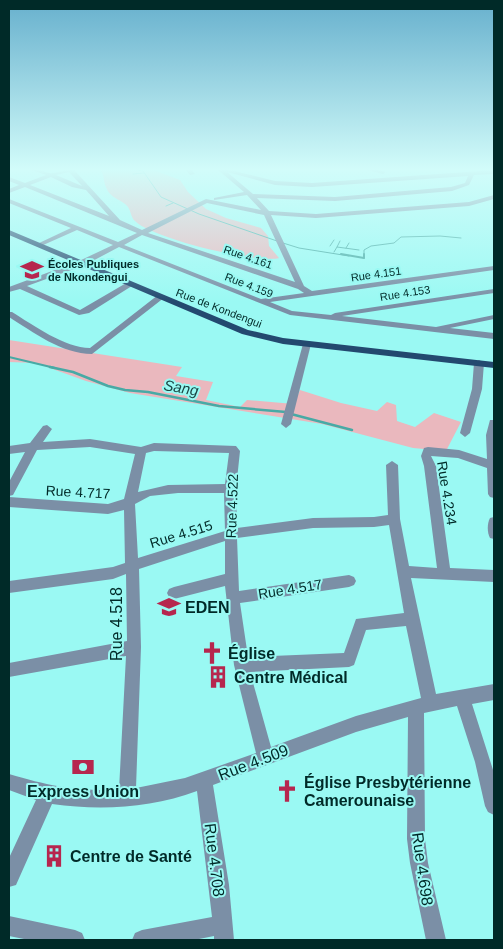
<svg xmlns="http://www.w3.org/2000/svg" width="503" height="949" font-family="Helvetica,sans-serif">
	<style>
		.green { fill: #eab8be }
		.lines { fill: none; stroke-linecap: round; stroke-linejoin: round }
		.stream-far2 { stroke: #47aaa5; stroke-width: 1 }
		.stream-far1 { stroke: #47aaa5; stroke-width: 2 }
		.stream { stroke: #47aaa5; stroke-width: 2.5 }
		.minor { fill: #7b8fa6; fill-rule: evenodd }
		.major { fill: #23496f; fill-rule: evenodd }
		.labels { text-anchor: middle; stroke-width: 4; stroke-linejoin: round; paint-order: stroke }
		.far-street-label { font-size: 11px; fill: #002a28; stroke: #9af9f3 }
		.far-poi-label { font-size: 11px; font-weight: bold; fill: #002a28; stroke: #9af9f3; text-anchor: start }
		.street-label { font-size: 14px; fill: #002a28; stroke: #9af9f3 }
		.water-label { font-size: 15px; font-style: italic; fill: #1b4745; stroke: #9af9f3 }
		.near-poi-label { font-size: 16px; font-weight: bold; fill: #002a28; stroke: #9af9f3; text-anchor: start }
		.near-street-label { font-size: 16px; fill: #002a28; stroke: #9af9f3 }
	</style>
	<rect width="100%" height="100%" fill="#9af9f3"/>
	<!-- green -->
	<g class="green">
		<path d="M100,169H151L180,180L188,192L206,209L226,218L261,228L268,236L269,246L279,258C257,264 151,238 135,221C131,218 131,211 128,207C122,199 110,199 106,187C103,181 105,175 100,169Z"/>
		<polygon points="9,340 182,367 176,376 213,382 206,400 240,407 247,400 294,404 300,390 341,403 377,411 387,402 396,405 397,421 415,427 434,413 461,422 446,451 413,448 322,424 130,393 86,381 36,363 9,362"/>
	</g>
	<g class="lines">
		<!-- stream-far2 -->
		<g class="stream-far2">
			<polyline points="134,169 143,171 161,197 199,214 277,241"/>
			<polyline points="133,174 144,173"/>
			<polyline points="166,206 173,203"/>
			<polyline points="340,241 337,247 359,250"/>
			<polyline points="283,243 299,248 349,256"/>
			<polyline points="330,246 334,240"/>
			<polyline points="346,248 349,243"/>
			<polyline points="334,252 337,247"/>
			<polyline points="364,256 364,250 371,246 394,243 401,237 440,236 461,238"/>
		</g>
		<!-- stream-far1 -->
		<g class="stream-far1">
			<polyline points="341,254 364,258 364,254"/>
			<polyline points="9,357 55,368"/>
		</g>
		<!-- stream -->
		<g class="stream">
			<polyline points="50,367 73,372 108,386 125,390 148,392 219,406 286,412"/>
			<polyline points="291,414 352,430"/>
		</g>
		<!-- minor -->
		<g class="minor">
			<path d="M29,169C37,169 42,171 49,173C54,174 70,169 78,169L75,171L120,220L142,230L206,199L261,210L247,195L214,200V198L244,192L217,169H226L275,181L312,183L494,170V174L474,175L469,185L452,191L335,201L257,198L269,211L316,214L469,202L494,195V199L469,206L316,218L271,215L304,286L312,291L494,266V270L270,302L292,311L331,315L335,313L494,289V293L342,316L436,327L494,315V319L450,328L494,333V339L290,315L119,247L85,265L27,286L80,310L128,282L135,284L89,313L79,315L20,289L9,292V287L79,261L113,245L77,230L41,246H37V244L71,228L9,203V199L118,242L137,233L25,187L9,193V189L19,185L9,181V177L25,183L46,175ZM69,172L82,186L56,175ZM227,172L275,185L312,187L468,176L465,183L451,187L335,197L253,194ZM51,177L72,187L86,190L109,216L30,185ZM207,203L264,215L295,282L148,233ZM142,235L298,289L304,293L261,299L124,245Z"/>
			<polygon points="185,169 191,169 195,174 190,175"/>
			<polygon points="363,169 375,169 386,172 383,174"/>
			<path d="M158,295L165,297L92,354C62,354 33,332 9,317V312H12C33,325 65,348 90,348Z"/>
			<polygon points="307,341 311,344 291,424 286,428 281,424 303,344"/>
			<polygon points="479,360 484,363 482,389 470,433 465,437 460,433 472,389 474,363"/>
			<path d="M490,420H494V498L490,497L488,494L487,468L458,458L431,456L436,466L450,568L494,570V582L411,578L436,694L494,684V700L472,704L494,773V815L488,812L485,806L475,762L457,706L424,713L425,839L428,863L446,940H426L410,863L407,839L408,717L356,732L213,785L229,885L234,940H214V936L194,940H132L135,933L142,930L212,917L197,791C151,808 101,811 52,804L16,885L9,887V858L36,800L9,790V774C49,786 76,791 119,790L126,656L9,677V663L127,641L126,574L113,579L9,593V581L113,567L125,563L124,510L108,514L9,507V497L108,504L124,499L135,454L90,447L37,450L13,495L9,496V482L25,452L9,454V446L30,443L43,426L47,425L52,429L43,442L90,439L141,447L154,443L236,446L240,451L236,489L237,528L313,518L374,517L388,515L386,465L392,461L398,465L400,519L409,566L437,568L424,466L421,456L424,448L428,447L459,450L487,459L486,435ZM154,451L229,453L225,484L168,485L138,492L146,453ZM178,493H224L225,531L138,558L135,504L150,496ZM389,525L404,613L356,619L344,653L248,657L240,603L349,587L354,585L356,581L354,577L349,575L239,591L237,538L313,528L374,527ZM225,541V574L174,587L169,589L167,593L169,597L174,599L225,586L234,665L256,753L185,778L136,788L141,647L139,569ZM406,626L421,698L356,716L271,747L250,672L349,667L354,665L366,630Z"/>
			<path d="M494,517V539L490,538C487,532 487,524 490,518Z"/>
			<polygon points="9,916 75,930 82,933 85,940 29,940 9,936"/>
		</g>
		<!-- major -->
		<polygon class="major" points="9,230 248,330 283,338 494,362 494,368 283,344 242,334 9,235"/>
	</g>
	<!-- sky -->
	<linearGradient id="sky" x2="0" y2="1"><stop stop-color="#67b0cd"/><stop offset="0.56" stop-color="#d2fcfa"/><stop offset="1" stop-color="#d2fcfa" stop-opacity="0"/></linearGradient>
	<rect width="503" height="302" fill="url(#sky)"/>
	<!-- icons -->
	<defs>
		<symbol id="school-bare" viewBox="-9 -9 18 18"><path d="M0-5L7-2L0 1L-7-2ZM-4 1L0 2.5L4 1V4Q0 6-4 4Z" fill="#b6264e" stroke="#9af9f3" stroke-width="2.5" paint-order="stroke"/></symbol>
		<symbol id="church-bare" viewBox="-9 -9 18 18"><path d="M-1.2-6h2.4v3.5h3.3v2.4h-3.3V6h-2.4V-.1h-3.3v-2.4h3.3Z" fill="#b6264e" stroke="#9af9f3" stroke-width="2.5" paint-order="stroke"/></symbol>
		<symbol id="building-bare" viewBox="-9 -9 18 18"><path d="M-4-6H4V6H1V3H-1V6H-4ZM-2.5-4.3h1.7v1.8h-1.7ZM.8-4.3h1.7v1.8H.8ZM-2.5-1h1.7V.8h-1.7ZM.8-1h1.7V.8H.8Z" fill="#b6264e" stroke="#9af9f3" stroke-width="2.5" paint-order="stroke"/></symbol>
		<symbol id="bank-bare" viewBox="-9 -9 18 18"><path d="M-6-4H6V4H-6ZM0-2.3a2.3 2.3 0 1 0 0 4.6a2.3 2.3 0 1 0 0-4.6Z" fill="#b6264e" stroke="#9af9f3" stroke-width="2.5" paint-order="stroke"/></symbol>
	</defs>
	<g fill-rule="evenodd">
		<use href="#school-bare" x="16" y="254" width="32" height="32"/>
		<use href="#school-bare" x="153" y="591" width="32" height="32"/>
		<use href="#church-bare" x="196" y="637" width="32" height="32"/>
		<use href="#building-bare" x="202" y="661" width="32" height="32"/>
		<use href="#bank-bare" x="67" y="751" width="32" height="32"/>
		<use href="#church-bare" x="271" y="775" width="32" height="32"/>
		<use href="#building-bare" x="38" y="840" width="32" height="32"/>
	</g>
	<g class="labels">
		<!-- far-street labels -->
		<g class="far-street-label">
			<text transform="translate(248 257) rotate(19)" y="4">Rue 4.161</text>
			<text transform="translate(376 274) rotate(-8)" y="4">Rue 4.151</text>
			<text transform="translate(249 285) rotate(21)" y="4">Rue 4.159</text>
			<text transform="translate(405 293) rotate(-9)" y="4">Rue 4.153</text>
			<text transform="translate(219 308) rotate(21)" y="4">Rue de Kondengui</text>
		</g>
		<!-- far-poi labels -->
		<g class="far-poi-label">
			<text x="48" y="268">Écoles Publiques<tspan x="48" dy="13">de Nkondengui</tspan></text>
		</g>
		<!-- street labels -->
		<g class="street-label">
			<text transform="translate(78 492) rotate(3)" y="5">Rue 4.717</text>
			<text transform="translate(447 493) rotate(81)" y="5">Rue 4.234</text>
			<text transform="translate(232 506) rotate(-88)" y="5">Rue 4.522</text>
			<text transform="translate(181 534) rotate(-17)" y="5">Rue 4.515</text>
			<text transform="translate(290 589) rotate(-9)" y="5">Rue 4.517</text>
		</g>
		<!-- water labels -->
		<g class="water-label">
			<text transform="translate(181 388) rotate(10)" y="5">Sang</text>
		</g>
		<!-- near-poi labels -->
		<g class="near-poi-label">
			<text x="185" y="613">EDEN</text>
			<text x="228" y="659">Église</text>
			<text x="234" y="683">Centre Médical</text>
			<text x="304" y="788">Église Presbytérienne<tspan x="304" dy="18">Camerounaise</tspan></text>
			<text x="83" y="797" text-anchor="middle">Express Union</text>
			<text x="70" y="862">Centre de Santé</text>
		</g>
		<!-- near-street labels -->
		<g class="near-street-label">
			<text transform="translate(116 624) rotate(-90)" y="6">Rue 4.518</text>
			<text transform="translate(253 762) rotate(-21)" y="6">Rue 4.509</text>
			<text transform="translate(215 860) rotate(83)" y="6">Rue 4.708</text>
			<text transform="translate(423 869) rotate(82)" y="6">Rue 4.698</text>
		</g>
	</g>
	<!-- border -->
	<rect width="503" height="949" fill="none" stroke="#002a28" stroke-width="20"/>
</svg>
